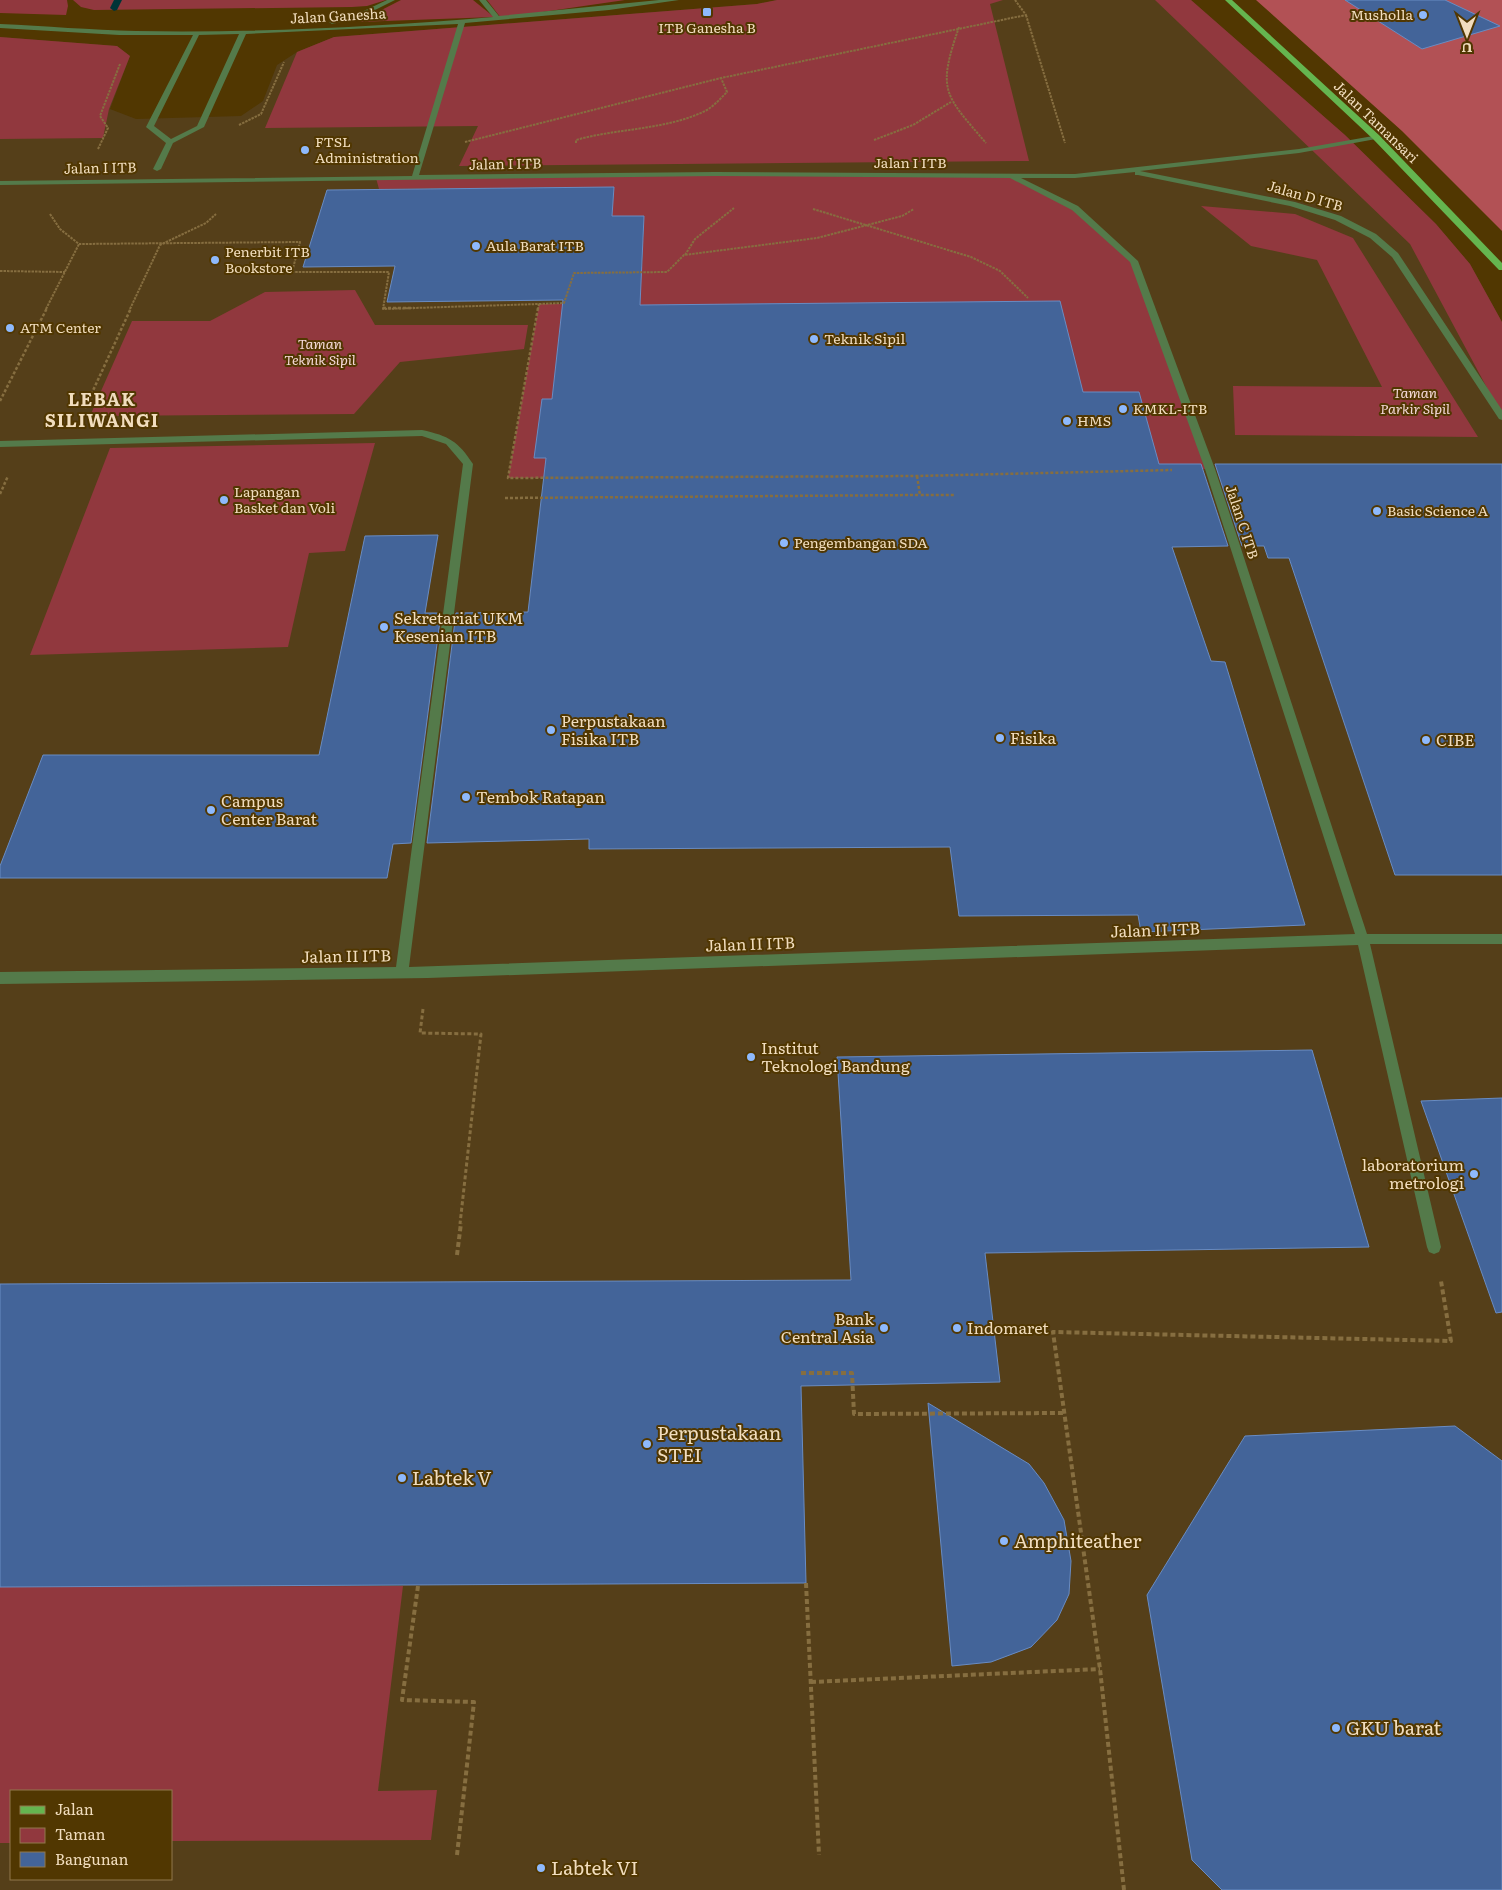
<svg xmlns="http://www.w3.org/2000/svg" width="1502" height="1890" font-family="Literata,serif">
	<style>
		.built { fill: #553f19; fill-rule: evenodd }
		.green { fill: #91383e }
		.forest { fill: #b25155 }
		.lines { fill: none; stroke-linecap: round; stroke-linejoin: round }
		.stream { fill: #003437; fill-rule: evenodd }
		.building { fill: #436499; stroke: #698cc3 }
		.path-far3 { stroke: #866e40; stroke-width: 2; stroke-dasharray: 2.5 1; stroke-linecap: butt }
		.path-far2 { stroke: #866e40; stroke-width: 2.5; stroke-dasharray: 3 2; stroke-linecap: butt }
		.path-far1 { stroke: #866e40; stroke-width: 3; stroke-dasharray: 4 2.5; stroke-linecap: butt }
		.path { stroke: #866e40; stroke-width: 4; stroke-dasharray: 5 3; stroke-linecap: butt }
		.minor { fill: #547a4a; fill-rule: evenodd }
		.major { fill: #65b54f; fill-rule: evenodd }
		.poi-dot { fill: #8eb9fc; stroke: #513701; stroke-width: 2 }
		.labels { text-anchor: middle; stroke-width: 4; stroke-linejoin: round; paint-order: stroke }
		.far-poi-label { font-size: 14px; fill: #f1ddbe; stroke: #513701; text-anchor: start }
		.far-street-label { font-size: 14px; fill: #f1ddbe; stroke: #513701 }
		.far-park-label { font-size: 14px; font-style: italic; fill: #f4d8d7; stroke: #513701 }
		.poi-label { font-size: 16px; fill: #f1ddbe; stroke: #513701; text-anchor: start }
		.street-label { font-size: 16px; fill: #f1ddbe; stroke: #513701 }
		.far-district-label { font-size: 18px; font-weight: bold; letter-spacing: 1px; fill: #f1ddbe; stroke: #513701 }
		.near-poi-label { font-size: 19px; fill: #f1ddbe; stroke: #513701; text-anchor: start }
	</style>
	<rect width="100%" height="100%" fill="#513701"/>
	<!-- built -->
	<path class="built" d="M777,0H1191L1345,135L1436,224L1470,264L1502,322V1890H0V37L117,46L130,56L110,109L136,119L241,116L263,101L277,65L297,52L334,37L757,4ZM11,1791H171V1879H11Z"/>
	<!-- green -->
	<g class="green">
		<polygon points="0,0 67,0 68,6 66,15 0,13"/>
		<polygon points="73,0 386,0 367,6 352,7 94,10 81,7"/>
		<polygon points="401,0 473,0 494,17 358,22"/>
		<polygon points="487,0 625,0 501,18"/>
		<polygon points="777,0 1003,0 990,4 1029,161 459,166 478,126 265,128 297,52 334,37 757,4"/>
		<polygon points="1155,0 1191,0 1345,135 1436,224 1470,264 1502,322 1502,416 1410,244"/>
		<polygon points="0,37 117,46 130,56 109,109 103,138 0,139"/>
		<polygon points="715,174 1010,176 1075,208 1134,261 1210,469 917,476 508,478 539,304 570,304 567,267 642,267 644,216 612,216 614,187 379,189 376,178"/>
		<polygon points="1201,206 1295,214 1353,238 1478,437 1235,435 1233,386 1382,387 1317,260 1251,246"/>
		<polygon points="355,290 375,325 528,325 524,349 400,362 354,414 90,416 132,321 210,321 265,292"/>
		<polygon points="375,443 345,551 309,553 288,647 30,655 110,448"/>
		<polygon points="403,1586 378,1791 437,1790 431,1840 171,1841 171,1791 11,1791 11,1843 0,1843 0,1587"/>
	</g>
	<!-- forest -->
	<polygon class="forest" points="1256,0 1502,0 1502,231 1402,131"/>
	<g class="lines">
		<!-- stream -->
		<polygon class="stream" points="114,0 122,0 117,10 114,11 110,8"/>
	</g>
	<!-- building -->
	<g class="building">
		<polygon points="1345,0 1445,0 1500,26 1422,49"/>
		<polygon points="614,187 612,216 644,216 640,305 1060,301 1083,392 1139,392 1159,464 1201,464 1228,546 1172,547 1211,661 1225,662 1305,925 1141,932 1138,915 959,916 950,847 589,849 589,839 427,843 456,613 528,612 546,458 534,458 542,399 552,399 563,300 387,302 395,266 303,267 327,190"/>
		<polygon points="1215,464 1502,464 1502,875 1395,875 1289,558 1268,558 1264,546 1242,546"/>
		<polygon points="438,535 425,613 441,613 411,843 393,844 387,878 0,878 0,866 43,755 319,755 365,536"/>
		<polygon points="1312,1050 1369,1247 985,1253 1000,1382 801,1386 806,1583 0,1587 0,1284 851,1280 837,1057"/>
		<polygon points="1502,1098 1502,1312 1496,1313 1421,1101"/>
		<polygon points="928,1403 1029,1464 1044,1483 1064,1520 1071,1561 1069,1594 1057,1620 1031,1647 991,1662 952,1666"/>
		<polygon points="1455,1426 1502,1461 1502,1890 1222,1890 1192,1860 1147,1595 1245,1436"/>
	</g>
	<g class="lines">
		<!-- path-far3 -->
		<g class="path-far3">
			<polyline points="1026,15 1065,143"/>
			<path d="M959,27C937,91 944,94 986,143"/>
			<polyline points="239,125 261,114 284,62"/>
			<polyline points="874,140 913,125 951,102"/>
			<polyline points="465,142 721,78 1026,15 1015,0"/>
			<path d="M576,143V140C618,128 668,130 707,110C715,105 721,98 727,92L721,78"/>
			<polyline points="98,149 108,128 100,116 120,64"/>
			<polyline points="813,209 971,257 1000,271 1028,298"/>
			<polyline points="50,214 60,229 79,244 300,242 292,272 389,272 383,309 539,304 538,309"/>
			<polyline points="685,255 695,239 734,208"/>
			<polyline points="0,271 65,272"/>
			<polyline points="539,304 564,303 574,273 667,272 684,255 817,238 902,216 914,209"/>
			<polyline points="46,309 79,244"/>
			<polyline points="130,309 160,245 206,223 216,214"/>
		</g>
		<!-- path-far2 -->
		<g class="path-far2">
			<polyline points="383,308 414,308"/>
			<polyline points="538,308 508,478 917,476 1172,470"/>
			<polyline points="0,401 47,308"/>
			<polyline points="85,408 131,308"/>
			<polyline points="917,476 920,495 954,495"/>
			<polyline points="0,494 8,476"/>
			<polyline points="505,498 920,495"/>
		</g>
		<!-- path-far1 -->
		<polyline class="path-far1" points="423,1009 420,1033 481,1034 460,1224"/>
		<!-- path -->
		<g class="path">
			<polyline points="457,1255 461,1223"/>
			<polyline points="801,1373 852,1373 854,1414 1064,1413"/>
			<polyline points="806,1583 819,1855"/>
			<polyline points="418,1586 402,1700 474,1702 457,1855"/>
			<polyline points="811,1682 1100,1669"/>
			<polyline points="1124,1890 1100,1669 1053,1332 1451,1341 1441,1281"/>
		</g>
		<!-- minor -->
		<g class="minor">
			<polygon points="387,0 395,0 359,18 332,24 329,22 355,15"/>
			<path d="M479,0H486L499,16L659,0H679L609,10L465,23L419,175L715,172L1075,174L1299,149L1379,135V139H1376L1299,153L1140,171L1295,202L1341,216L1376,234L1398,253L1502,410V420L1499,419L1392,257L1370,238L1335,220L1290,206L1138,175H1135V172L1075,178H1021L1078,206L1138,261L1215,469L1367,934H1502V944H1370L1441,1247L1439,1252L1434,1254L1429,1252L1427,1247L1358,945L428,978L0,984V972L396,967L463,464L446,444L422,436L0,447V441L422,430C449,436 458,441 473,464L409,967L1355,934L1205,469L1130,262L1072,210L1010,178L715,176L0,185V181L412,176L458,24L246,34L204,127L173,143L161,169L157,171L153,169L166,143L146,127L193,35H119L0,28V24C45,26 91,30 136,31C255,33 375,27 493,17ZM239,34L197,126L171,139L154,126L199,35Z"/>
		</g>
		<!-- major -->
		<polygon class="major" points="1225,0 1232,0 1379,135 1502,263 1502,270 1499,270 1373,139"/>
	</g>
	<!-- markers -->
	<g class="poi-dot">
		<rect x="702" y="7" width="10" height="10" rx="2.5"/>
		<circle cx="1423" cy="15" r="5"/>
		<circle cx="305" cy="150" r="5"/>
		<circle cx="476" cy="246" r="5"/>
		<circle cx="215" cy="260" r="5"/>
		<circle cx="10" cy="328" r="5"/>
		<circle cx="814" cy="339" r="5"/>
		<circle cx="1123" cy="409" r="5"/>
		<circle cx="1067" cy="421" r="5"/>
		<circle cx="224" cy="500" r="5"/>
		<circle cx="1377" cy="511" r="5"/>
		<circle cx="784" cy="543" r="5"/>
		<circle cx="384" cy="627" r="5"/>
		<circle cx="551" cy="730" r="5"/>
		<circle cx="1000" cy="738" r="5"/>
		<circle cx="1426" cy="740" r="5"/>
		<circle cx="466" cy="797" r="5"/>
		<circle cx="211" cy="810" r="5"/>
		<circle cx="751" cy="1057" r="5"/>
		<circle cx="1474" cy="1174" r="5"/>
		<circle cx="884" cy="1328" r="5"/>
		<circle cx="957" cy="1328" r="5"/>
		<circle cx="647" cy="1444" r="5"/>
		<circle cx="402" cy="1478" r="5"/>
		<circle cx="1004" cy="1541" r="5"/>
		<circle cx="1336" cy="1728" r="5"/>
		<circle cx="541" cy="1868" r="5"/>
	</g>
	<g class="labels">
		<!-- far-poi labels -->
		<g class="far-poi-label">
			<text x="1413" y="20" text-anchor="end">Musholla</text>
			<text x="707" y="33" text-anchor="middle">ITB Ganesha B</text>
			<text x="315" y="147">FTSL<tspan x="315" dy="16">Administration</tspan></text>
			<text x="486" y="251">Aula Barat ITB</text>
			<text x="225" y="257">Penerbit ITB<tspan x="225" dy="16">Bookstore</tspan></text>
			<text x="20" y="333">ATM Center</text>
			<text x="824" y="344">Teknik Sipil</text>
			<text x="1133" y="414">KMKL-ITB</text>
			<text x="1077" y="426">HMS</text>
			<text x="234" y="497">Lapangan<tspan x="234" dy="16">Basket dan Voli</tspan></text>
			<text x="1387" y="516">Basic Science A</text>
			<text x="794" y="548">Pengembangan SDA</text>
		</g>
		<!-- far-street labels -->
		<g class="far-street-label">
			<text transform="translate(338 16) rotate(-3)" y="5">Jalan Ganesha</text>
			<text transform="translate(1376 122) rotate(44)" y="5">Jalan Tamansari</text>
			<text x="910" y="168">Jalan I ITB</text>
			<text transform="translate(505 164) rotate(-1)" y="5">Jalan I ITB</text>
			<text transform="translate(100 168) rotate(-1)" y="5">Jalan I ITB</text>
			<text transform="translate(1305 196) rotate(16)" y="5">Jalan D ITB</text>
			<text transform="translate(1242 522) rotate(72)" y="5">Jalan C ITB</text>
		</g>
		<!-- far-park labels -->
		<g class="far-park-label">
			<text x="320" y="349">Taman<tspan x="320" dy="16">Teknik Sipil</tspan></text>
			<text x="1415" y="398">Taman<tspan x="1415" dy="16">Parkir Sipil</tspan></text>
		</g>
		<!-- poi labels -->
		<g class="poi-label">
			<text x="394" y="624">Sekretariat UKM<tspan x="394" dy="18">Kesenian ITB</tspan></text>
			<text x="561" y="727">Perpustakaan<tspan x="561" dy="18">Fisika ITB</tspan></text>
			<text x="1010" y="744">Fisika</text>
			<text x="1436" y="746">CIBE</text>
			<text x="476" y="803">Tembok Ratapan</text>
			<text x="221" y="807">Campus<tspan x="221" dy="18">Center Barat</tspan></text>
			<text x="761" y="1054">Institut<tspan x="761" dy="18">Teknologi Bandung</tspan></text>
			<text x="1464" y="1171" text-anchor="end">laboratorium<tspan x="1464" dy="18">metrologi</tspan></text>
			<text x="874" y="1325" text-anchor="end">Bank<tspan x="874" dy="18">Central Asia</tspan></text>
			<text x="967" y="1334">Indomaret</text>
		</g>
		<!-- street labels -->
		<g class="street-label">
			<text transform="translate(1155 930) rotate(-2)" y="6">Jalan II ITB</text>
			<text transform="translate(750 944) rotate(-2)" y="6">Jalan II ITB</text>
			<text transform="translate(346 956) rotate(-1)" y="6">Jalan II ITB</text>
		</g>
		<!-- far-district labels -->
		<g class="far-district-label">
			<text x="102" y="406">LEBAK<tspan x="102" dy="21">SILIWANGI</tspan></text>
		</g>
		<!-- near-poi labels -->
		<g class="near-poi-label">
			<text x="657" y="1440">Perpustakaan<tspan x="657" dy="22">STEI</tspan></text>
			<text x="412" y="1485">Labtek V</text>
			<text x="1014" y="1548">Amphiteather</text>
			<text x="1346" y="1735">GKU barat</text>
			<text x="551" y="1875">Labtek VI</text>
		</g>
	</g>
	<!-- legend -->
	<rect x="10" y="1790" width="162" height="90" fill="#513701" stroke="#91794d"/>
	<rect x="20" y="1806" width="25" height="8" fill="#65b54f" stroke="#91794d"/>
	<text x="55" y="1815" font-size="15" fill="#f1ddbe">Jalan</text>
	<rect x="20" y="1828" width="25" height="15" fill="#91383e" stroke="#91794d"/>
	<text x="55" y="1840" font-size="15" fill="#f1ddbe">Taman</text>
	<rect x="20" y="1852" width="25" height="15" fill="#436499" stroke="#91794d"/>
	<text x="55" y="1865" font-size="15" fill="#f1ddbe">Bangunan</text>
	<!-- north arrow -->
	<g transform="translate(1467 35) rotate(180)" stroke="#513701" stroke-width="4" paint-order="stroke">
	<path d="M0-4L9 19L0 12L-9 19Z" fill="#f1ddbe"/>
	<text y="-8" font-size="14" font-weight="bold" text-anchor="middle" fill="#f1ddbe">U</text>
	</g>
</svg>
